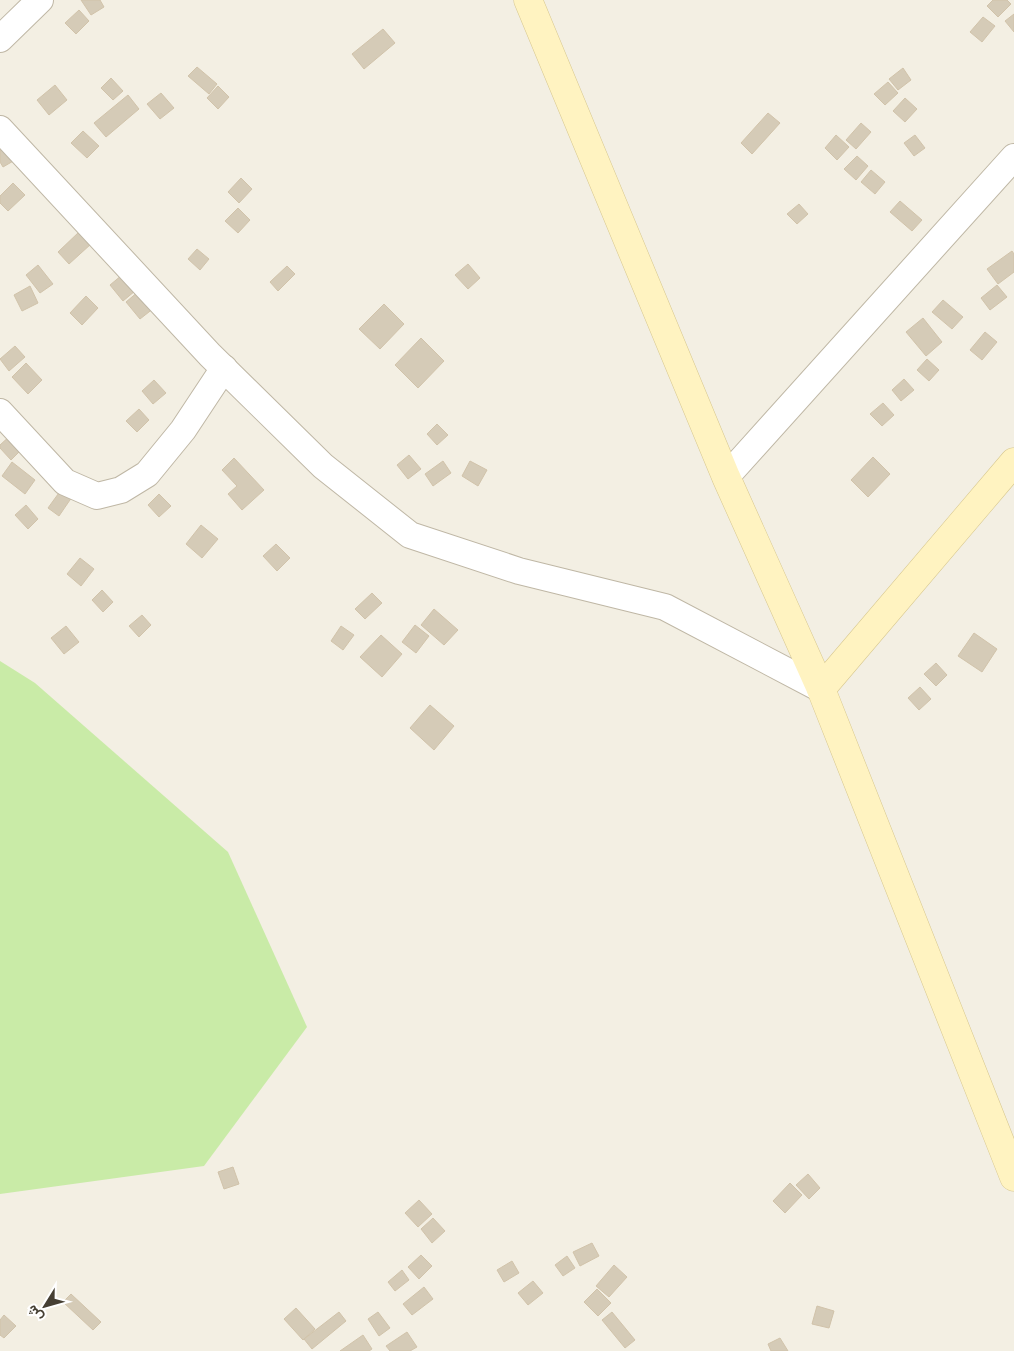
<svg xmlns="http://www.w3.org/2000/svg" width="1014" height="1351" font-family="Karla,Vazirmatn,sans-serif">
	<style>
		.green { fill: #c9eba7 }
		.building { fill: #d5cbb7; stroke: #d1c3aa }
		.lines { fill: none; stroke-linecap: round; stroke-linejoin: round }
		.street-casing { stroke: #bfb7a5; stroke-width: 28 }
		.secondary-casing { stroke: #d7c78e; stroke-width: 29 }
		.street { stroke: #fff; stroke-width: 26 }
		.secondary { stroke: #fff3c1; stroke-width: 28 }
	</style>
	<rect width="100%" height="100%" fill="#f3efe3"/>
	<!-- green -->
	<polygon class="green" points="0,661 35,683 228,852 307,1027 204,1166 0,1194"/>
	<!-- building -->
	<g class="building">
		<polygon points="81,0 100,0 104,7 91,15"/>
		<polygon points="993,0 1007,0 1011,4 998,17 987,6"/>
		<polygon points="79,10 89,21 76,34 65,23"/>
		<polygon points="1014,14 1014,32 1005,21"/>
		<polygon points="983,17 995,26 982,42 970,32"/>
		<polygon points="383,29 395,43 364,69 352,54"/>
		<polygon points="197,67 217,84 209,94 188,76"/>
		<polygon points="903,68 911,80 898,90 889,79"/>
		<polygon points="111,78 123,91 113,100 101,88"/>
		<polygon points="888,82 898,93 885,105 874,94"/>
		<polygon points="55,85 67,100 49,115 37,100"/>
		<polygon points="218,86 229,97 218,109 207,98"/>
		<polygon points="161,93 174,108 160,119 147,104"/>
		<polygon points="128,95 139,109 106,137 94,123"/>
		<polygon points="905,98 917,109 905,122 893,111"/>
		<polygon points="768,113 780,123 752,154 741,143"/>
		<polygon points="861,123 871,132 856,149 846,140"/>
		<polygon points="83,131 99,146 87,158 71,143"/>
		<polygon points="836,135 849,147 837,160 825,148"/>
		<polygon points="915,135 925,148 914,156 904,143"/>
		<polygon points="7,146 15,160 3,167 0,162 0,150"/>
		<polygon points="857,156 868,166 856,180 844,169"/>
		<polygon points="871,170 885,182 875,194 861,182"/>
		<polygon points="241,178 252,189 239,203 228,192"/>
		<polygon points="13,183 25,195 8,211 0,203 0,196"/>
		<polygon points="900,201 922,220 912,231 890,212"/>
		<polygon points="799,204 808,214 797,224 787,214"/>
		<polygon points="238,208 250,220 238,233 225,221"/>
		<polygon points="79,232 91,244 69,264 58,252"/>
		<polygon points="197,249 209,259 200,270 188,259"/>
		<polygon points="1012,251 1014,254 1014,272 998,284 987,269"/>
		<polygon points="468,264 480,278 468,289 455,275"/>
		<polygon points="38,265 53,284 40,293 26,275"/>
		<polygon points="287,266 295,274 278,291 270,282"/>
		<polygon points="122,275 135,291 123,301 110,285"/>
		<polygon points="997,285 1007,297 990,310 981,298"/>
		<polygon points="30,286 38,303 22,311 14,295"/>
		<polygon points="139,291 154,308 140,319 126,302"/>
		<polygon points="86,296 98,308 82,325 70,313"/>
		<polygon points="943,300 963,317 952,329 932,312"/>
		<polygon points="384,304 404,324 380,349 359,329"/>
		<polygon points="923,318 942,342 926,356 906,332"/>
		<polygon points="985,332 997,342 982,360 970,350"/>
		<polygon points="421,338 444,361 418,388 395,365"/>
		<polygon points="15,346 25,357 9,371 0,359"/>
		<polygon points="927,359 939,370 929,381 917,370"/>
		<polygon points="26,363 42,380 28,394 12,377"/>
		<polygon points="904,379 914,390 901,401 892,390"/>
		<polygon points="154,380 166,393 153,404 142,391"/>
		<polygon points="883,403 894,415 882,426 870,414"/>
		<polygon points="139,409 149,420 137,432 126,421"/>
		<polygon points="437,424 448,435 437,445 427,434"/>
		<polygon points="12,434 24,447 11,460 0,448 0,445"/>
		<polygon points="409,455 421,469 408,479 397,465"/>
		<polygon points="873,457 890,474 868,497 851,480"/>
		<polygon points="234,458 264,490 242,510 228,494 237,486 222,470"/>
		<polygon points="443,461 451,473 433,486 425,474"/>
		<polygon points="470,461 487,470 478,486 462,476"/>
		<polygon points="12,462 35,480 25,494 2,476"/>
		<polygon points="61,490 72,497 59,516 48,508"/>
		<polygon points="159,494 171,506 159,517 148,505"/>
		<polygon points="26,505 38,519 28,529 15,515"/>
		<polygon points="201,525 218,539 202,558 186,544"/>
		<polygon points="276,544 290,558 277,571 263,556"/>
		<polygon points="80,558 94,569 81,586 67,574"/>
		<polygon points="102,590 113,602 103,612 92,600"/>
		<polygon points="372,593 382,603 365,619 355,609"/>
		<polygon points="434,609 458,630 444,645 421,625"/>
		<polygon points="142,615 151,625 139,637 129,626"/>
		<polygon points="415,625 429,636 416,653 402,642"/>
		<polygon points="66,626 79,642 64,654 51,638"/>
		<polygon points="341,626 354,635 343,650 331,641"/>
		<polygon points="974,633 997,649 982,672 958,656"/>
		<polygon points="381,635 402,654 382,677 360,657"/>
		<polygon points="936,663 947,675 936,686 924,674"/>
		<polygon points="920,687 931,699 919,710 908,698"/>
		<polygon points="430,705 454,726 434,750 410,728"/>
		<polygon points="233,1167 239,1184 224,1189 218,1172"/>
		<polygon points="808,1174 820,1188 809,1199 796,1185"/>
		<polygon points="790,1183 802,1195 785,1213 773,1201"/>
		<polygon points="419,1200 432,1214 418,1227 405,1213"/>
		<polygon points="433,1218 445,1231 432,1243 421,1229"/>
		<polygon points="592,1243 599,1256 580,1266 573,1252"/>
		<polygon points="421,1255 432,1266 419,1279 408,1267"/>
		<polygon points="567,1256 575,1268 563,1276 555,1265"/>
		<polygon points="512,1261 519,1273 504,1282 497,1270"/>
		<polygon points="614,1265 627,1277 609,1297 596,1286"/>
		<polygon points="402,1270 409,1280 395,1291 388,1282"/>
		<polygon points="533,1281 543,1293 528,1305 518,1293"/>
		<polygon points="424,1287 433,1299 412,1315 403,1304"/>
		<polygon points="597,1289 611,1303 598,1316 584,1302"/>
		<polygon points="71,1294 101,1322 93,1330 63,1302"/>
		<polygon points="817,1306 834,1311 829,1328 812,1324"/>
		<polygon points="296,1308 315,1329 303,1340 284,1319"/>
		<polygon points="339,1312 346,1321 312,1349 304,1339"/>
		<polygon points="378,1312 390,1328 379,1336 368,1319"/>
		<polygon points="612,1312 635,1340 625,1348 602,1320"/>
		<polygon points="4,1315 16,1326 4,1338 0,1335 0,1320"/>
		<polygon points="407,1332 417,1347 410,1351 390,1351 386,1346"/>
		<polygon points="363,1335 372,1349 369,1351 340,1351"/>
		<polygon points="780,1338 788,1351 771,1351 768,1344"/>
	</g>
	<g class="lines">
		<defs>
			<g id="street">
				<polyline points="0,39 40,0"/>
				<polyline points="0,129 210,355 323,466 410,535 519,571 665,607 821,689"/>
				<polyline points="0,412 65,482 97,496 121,490 147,474 183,430 224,368"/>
				<polyline points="726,477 1014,157"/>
			</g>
			<g id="secondary">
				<polyline points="528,0 726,477 821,689 1014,1177"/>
				<polyline points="821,689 1014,462"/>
			</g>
		</defs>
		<!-- street casing -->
		<use href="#street" class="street-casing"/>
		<!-- secondary casing -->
		<use href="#secondary" class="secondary-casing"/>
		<!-- street -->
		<use href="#street" class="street"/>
		<!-- secondary -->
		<use href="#secondary" class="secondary"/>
	</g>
	<!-- north arrow -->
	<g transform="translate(45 1306) rotate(233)" stroke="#ffffff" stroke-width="4" paint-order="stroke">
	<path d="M0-4L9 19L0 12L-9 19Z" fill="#453f33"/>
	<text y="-8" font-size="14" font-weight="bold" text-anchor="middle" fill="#453f33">ش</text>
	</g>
</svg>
